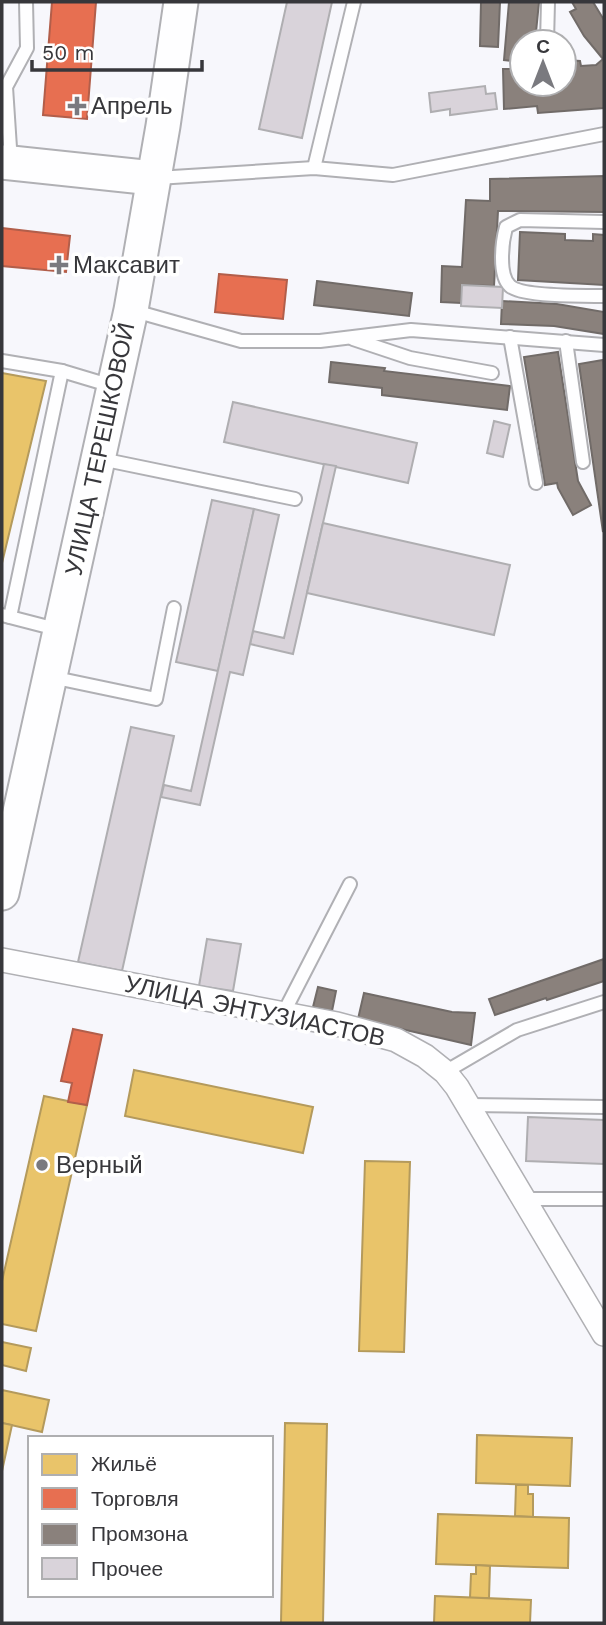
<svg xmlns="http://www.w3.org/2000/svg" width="606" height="1625" font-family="'Work Sans',sans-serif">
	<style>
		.homes { fill: #e9c46a; stroke: #b49a5c; stroke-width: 2 }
		.shops { fill: #e76f51; stroke: #b25e4a; stroke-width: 2 }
		.industry { fill: #8a817c; stroke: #716b68; stroke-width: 2 }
		.building { fill: #d9d3da; stroke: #afaeb1; stroke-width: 2 }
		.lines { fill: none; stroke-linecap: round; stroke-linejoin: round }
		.lane-casing { stroke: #b0b0b4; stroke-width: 16 }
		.street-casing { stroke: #b0b0b4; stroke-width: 26 }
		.secondary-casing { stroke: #b0b0b4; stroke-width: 37 }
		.lane { stroke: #fefeff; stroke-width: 12 }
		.street { stroke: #fefeff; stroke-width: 23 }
		.secondary { stroke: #fefeff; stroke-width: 33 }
		.poi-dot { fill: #7a7a7f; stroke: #fff; stroke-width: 2.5 }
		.labels { text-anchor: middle; stroke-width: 7; stroke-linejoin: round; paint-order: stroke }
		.poi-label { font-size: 24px; fill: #37373b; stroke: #fff; text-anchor: start }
		.street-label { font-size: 24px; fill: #37373b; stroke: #fff }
	</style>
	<rect width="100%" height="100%" fill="#f7f7fc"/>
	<!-- homes -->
	<g class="homes">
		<polygon points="2,373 46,381 2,563"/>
		<polygon points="134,1070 313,1107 303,1153 125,1116"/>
		<polygon points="44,1096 87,1105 36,1331 2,1324 2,1281"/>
		<polygon points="365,1161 410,1162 404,1352 359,1351"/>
		<polygon points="2,1342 31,1348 26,1371 2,1365"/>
		<polygon points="2,1390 49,1400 42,1432 2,1423"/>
		<polygon points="2,1423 12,1425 2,1471"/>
		<polygon points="285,1423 327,1424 323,1623 281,1623"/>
		<polygon points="477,1435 572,1438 570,1486 476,1483"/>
		<polygon points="516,1485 528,1485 528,1494 533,1494 533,1517 515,1516"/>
		<polygon points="438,1514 569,1518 568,1568 436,1564"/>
		<polygon points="476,1565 490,1566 489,1598 470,1598 471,1574 476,1574"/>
		<polygon points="435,1596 531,1600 530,1623 434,1623"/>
	</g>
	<!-- shops -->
	<g class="shops">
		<polygon points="52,2 96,2 87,119 43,115"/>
		<polygon points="2,228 70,236 66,272 2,266"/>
		<polygon points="219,274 287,280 283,319 215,312"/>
		<polygon points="73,1029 102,1035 87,1105 68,1102 72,1083 61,1081"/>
	</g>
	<!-- industry -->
	<g class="industry">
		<polygon points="481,2 500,2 498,47 480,46"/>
		<polygon points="509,2 539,2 535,42 522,42 522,62 504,60"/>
		<polygon points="572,2 593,2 604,20 604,108 538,113 537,106 504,109 503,69 522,69 522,84 564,84 566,60 580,61 581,66 596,65 603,59 584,36 570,12 576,9"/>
		<polygon points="604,176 604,212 498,211 494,286 462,285 461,303 441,302 442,266 462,267 466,200 490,201 490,179"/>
		<polygon points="520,232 565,234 565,240 593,241 593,234 604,235 604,285 518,280"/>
		<polygon points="317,281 412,293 409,316 314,305"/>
		<polygon points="502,301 557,304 604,312 604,334 554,326 501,324"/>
		<polygon points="558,352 578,481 591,505 573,515 558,488 557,483 545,485 524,357"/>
		<polygon points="603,360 604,369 603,532 579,364"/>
		<polygon points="331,362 385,368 384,371 510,386 507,410 382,395 382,388 329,382"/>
		<polygon points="604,959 604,981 547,1000 546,998 495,1015 489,999"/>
		<polygon points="318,987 336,991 332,1011 313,1007"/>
		<polygon points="364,993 452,1012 475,1013 471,1045 358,1019"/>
	</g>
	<!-- building -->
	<g class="building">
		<polygon points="287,2 332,2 302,138 259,129"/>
		<polygon points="485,86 486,94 495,93 497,109 450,115 450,109 431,112 429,93"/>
		<polygon points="462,285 503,287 502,308 461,306"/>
		<polygon points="233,402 417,443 408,483 224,442"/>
		<polygon points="494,421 510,425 503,457 487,453"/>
		<polygon points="324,464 336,466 293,654 250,644 253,631 284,638"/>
		<polygon points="212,500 254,509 218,671 176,662"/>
		<polygon points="254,509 279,515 243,675 230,672 200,805 161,797 164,785 191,791"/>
		<polygon points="323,523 510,565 494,635 307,593"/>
		<polygon points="131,727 174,736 122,971 78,962"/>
		<polygon points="207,939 241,944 233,991 199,986"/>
		<polygon points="528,1117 604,1120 604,1164 526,1161"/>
	</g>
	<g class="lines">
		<defs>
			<g id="lane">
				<polyline points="547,42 548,2"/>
				<polyline points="11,163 6,87 27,48 26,2"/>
				<polyline points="314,168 354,2"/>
				<polyline points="157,178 314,168 393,175 604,134"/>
				<path d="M604,222L520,220L506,227C502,242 498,275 510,286C522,297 586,296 604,296"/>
				<polyline points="131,310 241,341 320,341 411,330 604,345"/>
				<polyline points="510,337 536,483"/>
				<polyline points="353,339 410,358 492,373"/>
				<polyline points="566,341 583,462"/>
				<polyline points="2,361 62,371 10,617"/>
				<polyline points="62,371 112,386"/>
				<polyline points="101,459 295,499"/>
				<polyline points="2,615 60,630"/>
				<polyline points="51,677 156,699 174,608"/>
				<polyline points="283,1014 350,884"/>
				<polyline points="445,1072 517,1030 604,1002"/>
				<polyline points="468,1105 604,1107"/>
				<polyline points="524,1199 604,1199"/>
			</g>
			<polyline id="street" points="2,960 337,1024 396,1040 425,1056 445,1072 457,1087 604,1334"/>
			<g id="secondary">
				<polyline points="2,162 153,178"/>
				<polyline points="2,893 131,310 163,126 181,2"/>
			</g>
		</defs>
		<!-- lane casing -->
		<use href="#lane" class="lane-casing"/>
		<!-- street casing -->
		<use href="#street" class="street-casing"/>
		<!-- secondary casing -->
		<use href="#secondary" class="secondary-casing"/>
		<!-- lane -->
		<use href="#lane" class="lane"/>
		<!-- street -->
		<use href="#street" class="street"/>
		<!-- secondary -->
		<use href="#secondary" class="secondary"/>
	</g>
	<!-- markers -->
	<g class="poi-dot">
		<path d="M73.5 95.5h7v7h7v7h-7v7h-7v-7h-7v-7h7z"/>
		<path d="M55.5 254.5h7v7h7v7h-7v7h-7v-7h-7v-7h7z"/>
		<circle cx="42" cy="1165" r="7"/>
	</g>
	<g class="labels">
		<!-- poi labels -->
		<g class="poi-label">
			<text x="91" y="114">Апрель</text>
			<text x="73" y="273">Максавит</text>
			<text x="56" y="1173">Верный</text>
		</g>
		<!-- street labels -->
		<g class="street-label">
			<text transform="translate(100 449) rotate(-78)" y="8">УЛИЦА ТЕРЕШКОВОЙ</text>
			<text transform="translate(255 1011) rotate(12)" y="8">УЛИЦА ЭНТУЗИАСТОВ</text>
		</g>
	</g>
	<!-- border -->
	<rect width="606" height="1625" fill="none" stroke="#37373b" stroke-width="7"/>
	<!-- legend -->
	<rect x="28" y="1436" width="245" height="161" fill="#ffffff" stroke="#afafb1" stroke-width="2"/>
	<rect x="42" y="1454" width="35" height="21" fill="#e9c46a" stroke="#afafb1" stroke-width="2"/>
	<text x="91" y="1471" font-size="21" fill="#37373b">Жильё</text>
	<rect x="42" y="1488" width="35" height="21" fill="#e76f51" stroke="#afafb1" stroke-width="2"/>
	<text x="91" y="1506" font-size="21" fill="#37373b">Торговля</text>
	<rect x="42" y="1524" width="35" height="21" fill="#8a817c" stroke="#afafb1" stroke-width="2"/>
	<text x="91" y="1541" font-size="21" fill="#37373b">Промзона</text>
	<rect x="42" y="1558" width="35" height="21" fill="#d9d3da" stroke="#afafb1" stroke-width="2"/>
	<text x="91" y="1576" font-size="21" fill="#37373b">Прочее</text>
	<!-- north arrow -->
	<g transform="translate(543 63)"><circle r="33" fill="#ffffff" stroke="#afafb1" stroke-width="2"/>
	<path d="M0-5L12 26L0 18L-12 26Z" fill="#7a7a7f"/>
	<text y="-10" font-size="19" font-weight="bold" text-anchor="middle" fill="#37373b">С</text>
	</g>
	<!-- scale -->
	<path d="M32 60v10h170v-10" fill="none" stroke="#37373b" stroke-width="3.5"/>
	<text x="42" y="60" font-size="21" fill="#37373b" stroke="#ffffff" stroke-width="5" paint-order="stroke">50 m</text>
</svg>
